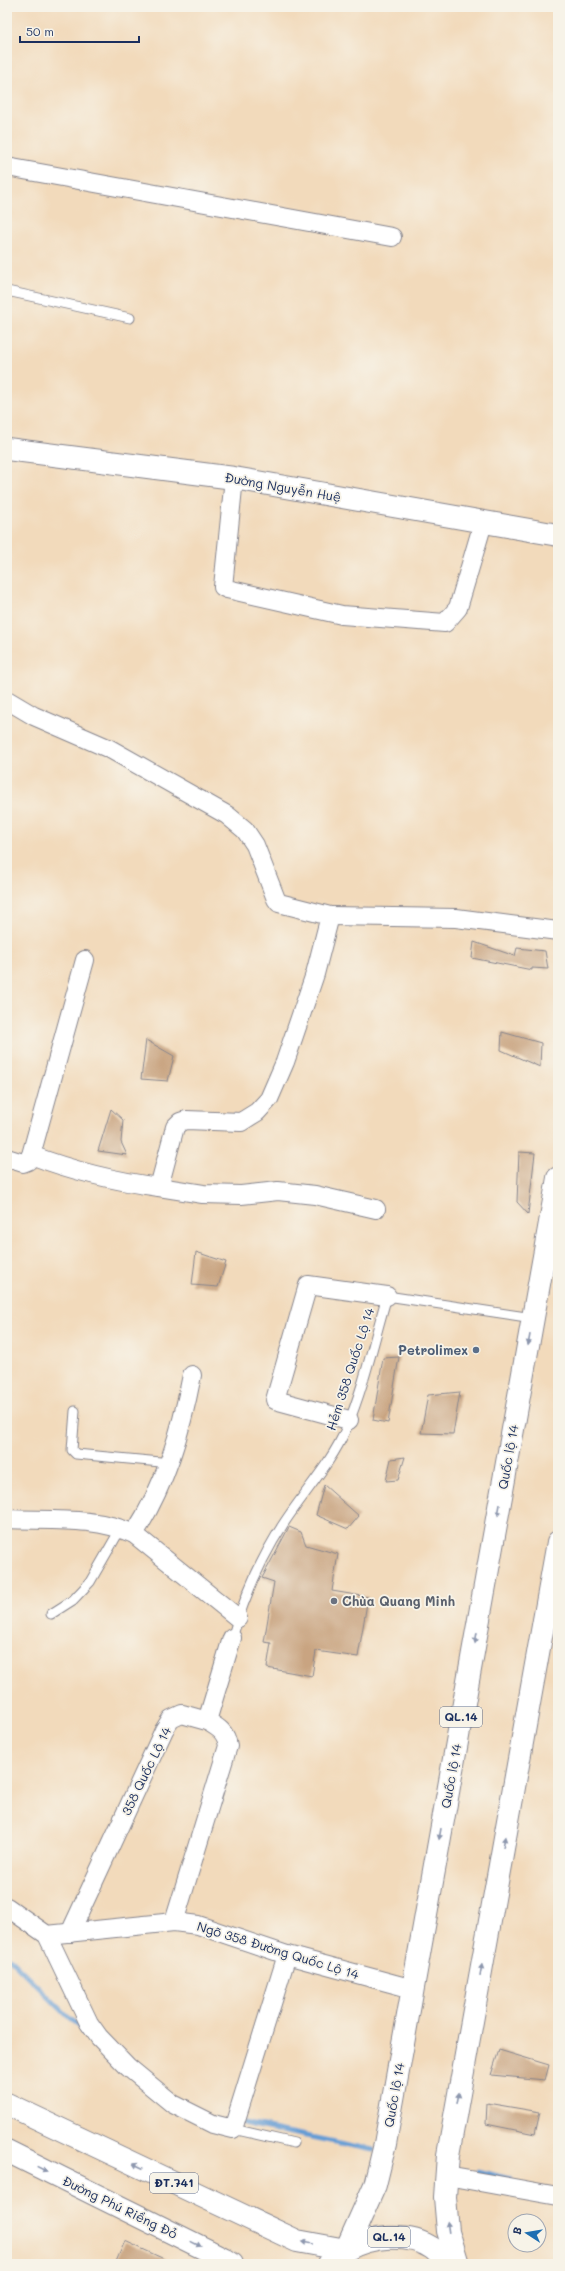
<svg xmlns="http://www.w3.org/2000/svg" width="565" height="2271" font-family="Mali,sans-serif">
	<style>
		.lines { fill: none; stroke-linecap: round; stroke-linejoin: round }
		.stream { stroke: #669dd4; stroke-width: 5 }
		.building { fill: #c9a481 }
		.lane-casing { stroke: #86848c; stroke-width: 11 }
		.street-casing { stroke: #86848c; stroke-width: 20 }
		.secondary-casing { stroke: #86848c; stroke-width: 24 }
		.primary-casing { stroke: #86848c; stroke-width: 24 }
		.highway-casing { stroke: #86848c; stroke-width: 24 }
		.lane { stroke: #fff; stroke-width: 9 }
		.street { stroke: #fff; stroke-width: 18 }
		.secondary { stroke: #fff; stroke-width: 22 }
		.primary { stroke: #fff; stroke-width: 22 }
		.highway { stroke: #fff; stroke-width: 22 }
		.oneway { fill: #8d97ae }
		.service-dot { fill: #5c6f8a; stroke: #f7f3e8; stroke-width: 1.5 }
		.worship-dot { fill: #6b7280; stroke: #f7f3e8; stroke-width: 1.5 }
		.labels { text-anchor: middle; stroke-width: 3.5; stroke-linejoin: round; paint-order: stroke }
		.shield { fill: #f7f3e8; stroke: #5d6a87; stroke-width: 1 }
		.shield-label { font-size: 12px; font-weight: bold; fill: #1b2f5e }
		.street-label { font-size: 13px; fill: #1b2f5e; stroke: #f7f3e8 }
		.service-label { font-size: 13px; font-weight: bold; fill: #4e5e75; stroke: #f7f3e8; text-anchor: end }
		.worship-label { font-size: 13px; font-weight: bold; fill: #5b616d; stroke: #f7f3e8; text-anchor: start }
	</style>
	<rect width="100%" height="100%" fill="#f7f3e8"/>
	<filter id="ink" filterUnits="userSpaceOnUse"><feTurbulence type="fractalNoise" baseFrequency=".025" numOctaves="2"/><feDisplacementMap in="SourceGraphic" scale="8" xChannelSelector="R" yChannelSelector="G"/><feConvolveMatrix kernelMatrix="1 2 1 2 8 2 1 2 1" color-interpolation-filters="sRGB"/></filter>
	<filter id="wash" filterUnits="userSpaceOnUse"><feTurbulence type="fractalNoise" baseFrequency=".012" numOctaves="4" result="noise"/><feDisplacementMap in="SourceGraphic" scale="16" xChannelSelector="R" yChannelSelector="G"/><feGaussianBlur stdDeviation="0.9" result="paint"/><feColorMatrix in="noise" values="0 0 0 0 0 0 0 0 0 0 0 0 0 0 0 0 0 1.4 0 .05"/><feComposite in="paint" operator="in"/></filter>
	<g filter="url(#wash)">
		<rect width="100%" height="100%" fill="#f2dabb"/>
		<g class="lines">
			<!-- stream -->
			<g class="stream">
				<polyline points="7,1956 90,2038"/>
				<polyline points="239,2122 373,2150"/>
				<polyline points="478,2171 510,2179"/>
			</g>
		</g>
		<g id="blocks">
			<!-- building -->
			<g class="building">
				<polygon points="474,942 515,956 517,948 545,951 548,969 532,968 532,970 472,958"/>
				<polygon points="502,1032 541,1043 540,1067 501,1050"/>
				<polygon points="146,1040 174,1056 168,1081 141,1079"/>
				<polygon points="111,1109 123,1120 121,1142 127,1155 98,1151"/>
				<polygon points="519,1152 535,1153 528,1214 517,1202"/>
				<polygon points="196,1252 226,1262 218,1287 192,1285"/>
				<polygon points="399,1357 388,1423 373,1420 383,1358"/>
				<polygon points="460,1392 453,1434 421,1433 428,1395"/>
				<polygon points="405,1457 398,1480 386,1481 391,1459"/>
				<polygon points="324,1485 359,1516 348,1529 316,1515"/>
				<polygon points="289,1527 301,1532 306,1545 338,1554 332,1591 368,1597 358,1657 316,1651 312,1676 267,1668 271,1643 264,1642 274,1582 262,1578"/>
				<polygon points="499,2050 549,2065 545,2080 491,2075"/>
				<polygon points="487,2103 540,2112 535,2134 486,2124"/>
				<polygon points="125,2241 175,2264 115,2264"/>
			</g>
		</g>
	</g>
	<g filter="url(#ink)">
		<use href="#blocks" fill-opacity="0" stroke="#86848c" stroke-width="1"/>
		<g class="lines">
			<defs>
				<g id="lane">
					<polyline points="7,291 130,318"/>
					<polyline points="75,1411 72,1450 76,1454 171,1463"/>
					<polyline points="51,1614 73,1600 90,1582 121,1528"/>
					<path d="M232,1638C244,1598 261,1558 284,1523C304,1492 331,1464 346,1429C364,1387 374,1340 387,1296L533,1318"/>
					<polyline points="233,2129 294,2143"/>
				</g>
				<g id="street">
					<polyline points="7,167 392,237"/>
					<polyline points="234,478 223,587 227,589 342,615 445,623 458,608 483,523"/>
					<path d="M7,700L34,716L110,749L227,815L245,830L255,845L276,899L279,903L330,916L315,974L285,1062L269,1099L257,1112L241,1122L186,1120L180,1122L175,1127L159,1187C114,1181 73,1171 31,1155"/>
					<polyline points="330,916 456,918 558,931"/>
					<polyline points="7,1158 23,1163 28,1161 31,1155 85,960"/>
					<polyline points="159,1187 203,1194 241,1195 278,1191 315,1195 376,1209"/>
					<polyline points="349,1420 275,1400 308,1285 387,1296"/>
					<path d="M7,1519C49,1521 95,1516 134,1534L238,1618"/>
					<path d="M134,1534C166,1484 181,1432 192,1375"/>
					<polyline points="7,1907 47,1935 89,2023 99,2037 128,2067 173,2104 213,2124 233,2129 287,1955"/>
					<path d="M174,1922L228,1746C226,1732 219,1728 207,1721"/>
					<polyline points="70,1933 164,1730 171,1719 182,1714 207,1721 232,1638"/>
					<polyline points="47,1935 174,1922 198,1925 287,1955 413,1989"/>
					<polyline points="447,2176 558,2196"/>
				</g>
				<polyline id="secondary" points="7,449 234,478 558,535"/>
				<g id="primary">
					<polyline points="7,2104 297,2241 346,2250"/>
					<polyline points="7,2151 223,2258 232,2264"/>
				</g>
				<g id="highway">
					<polyline points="346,2250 375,2185 385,2144 558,1178"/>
					<path d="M329,2264C335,2259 340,2254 346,2250C370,2236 408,2232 432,2248C438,2252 443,2259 448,2264"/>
					<polyline points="458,2264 448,2231 445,2197 448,2155 558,1542"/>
				</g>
			</defs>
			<!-- lane casing -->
			<use href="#lane" class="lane-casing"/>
			<!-- street casing -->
			<use href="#street" class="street-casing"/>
			<!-- secondary casing -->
			<use href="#secondary" class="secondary-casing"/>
			<!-- primary casing -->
			<use href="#primary" class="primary-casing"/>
			<!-- highway casing -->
			<use href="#highway" class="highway-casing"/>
			<!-- lane -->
			<use href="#lane" class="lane"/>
			<!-- street -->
			<use href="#street" class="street"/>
			<!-- secondary -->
			<use href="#secondary" class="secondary"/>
			<!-- primary -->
			<use href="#primary" class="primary"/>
			<!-- highway -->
			<use href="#highway" class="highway"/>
		</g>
		<!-- one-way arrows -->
		<defs><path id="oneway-solid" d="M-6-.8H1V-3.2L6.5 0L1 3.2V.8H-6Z"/></defs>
		<g class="oneway">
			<use href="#oneway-solid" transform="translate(529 1340) rotate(100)"/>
			<use href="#oneway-solid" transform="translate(499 1510) rotate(100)"/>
			<use href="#oneway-solid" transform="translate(476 1638) rotate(100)"/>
			<use href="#oneway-solid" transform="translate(440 1834) rotate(100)"/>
			<use href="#oneway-solid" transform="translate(504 1842) rotate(-80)"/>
			<use href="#oneway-solid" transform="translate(481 1970) rotate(-80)"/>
			<use href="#oneway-solid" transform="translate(458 2098) rotate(-80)"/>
			<use href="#oneway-solid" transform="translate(138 2166) rotate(-155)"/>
			<use href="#oneway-solid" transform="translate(42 2169) rotate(26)"/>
			<use href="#oneway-solid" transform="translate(448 2227) rotate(-98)"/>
			<use href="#oneway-solid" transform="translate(307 2243) rotate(-170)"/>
			<use href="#oneway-solid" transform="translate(196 2244) rotate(26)"/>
		</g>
	</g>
	<!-- markers -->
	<circle class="service-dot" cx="476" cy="1350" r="4"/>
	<circle class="worship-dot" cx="334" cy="1601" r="4"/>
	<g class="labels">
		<!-- shield labels -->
		<g class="shield">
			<rect x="440" y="1707" width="42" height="20" rx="3"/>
			<rect x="150" y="2173" width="48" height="20" rx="3"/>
			<rect x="368" y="2227" width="42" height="20" rx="3"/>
		</g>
		<g class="shield-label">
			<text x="461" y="1721">QL.14</text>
			<text x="174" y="2187">ĐT.741</text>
			<text x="389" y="2241">QL.14</text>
		</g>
		<!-- street labels -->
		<g class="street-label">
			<text transform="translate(283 487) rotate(10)" y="5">Đường Nguyễn Huệ</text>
			<text transform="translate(350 1369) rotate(-72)" y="5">Hẻm 358 Quốc Lộ 14</text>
			<text transform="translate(508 1457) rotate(-80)" y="5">Quốc lộ 14</text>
			<text transform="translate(146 1771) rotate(-64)" y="5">358 Quốc Lộ 14</text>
			<text transform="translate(451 1776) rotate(-80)" y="5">Quốc lộ 14</text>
			<text transform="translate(278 1950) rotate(17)" y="5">Ngõ 358 Đường Quốc Lộ 14</text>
			<text transform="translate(394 2095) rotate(-80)" y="5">Quốc lộ 14</text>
			<text transform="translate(120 2207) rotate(26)" y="5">Đường Phú Riềng Đỏ</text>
		</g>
		<!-- service labels -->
		<g class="service-label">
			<text x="468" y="1355">Petrolimex</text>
		</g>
		<!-- worship labels -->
		<g class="worship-label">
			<text x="342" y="1606">Chùa Quang Minh</text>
		</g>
	</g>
	<!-- margin -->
	<rect width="565" height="2271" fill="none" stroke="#f7f3e8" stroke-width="24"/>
	<!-- north arrow -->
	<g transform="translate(527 2233) rotate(282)"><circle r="19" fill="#f7f3e8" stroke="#9fa5b1"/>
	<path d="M0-3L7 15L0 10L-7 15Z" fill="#1f6fb2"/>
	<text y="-6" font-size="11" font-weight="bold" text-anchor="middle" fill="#1b2f5e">B</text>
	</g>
	<!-- scale -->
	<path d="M20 36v6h119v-6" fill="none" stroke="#1b2f5e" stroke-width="2"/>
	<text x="26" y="36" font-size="12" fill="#1b2f5e" stroke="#f7f3e8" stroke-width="3" paint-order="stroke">50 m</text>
</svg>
